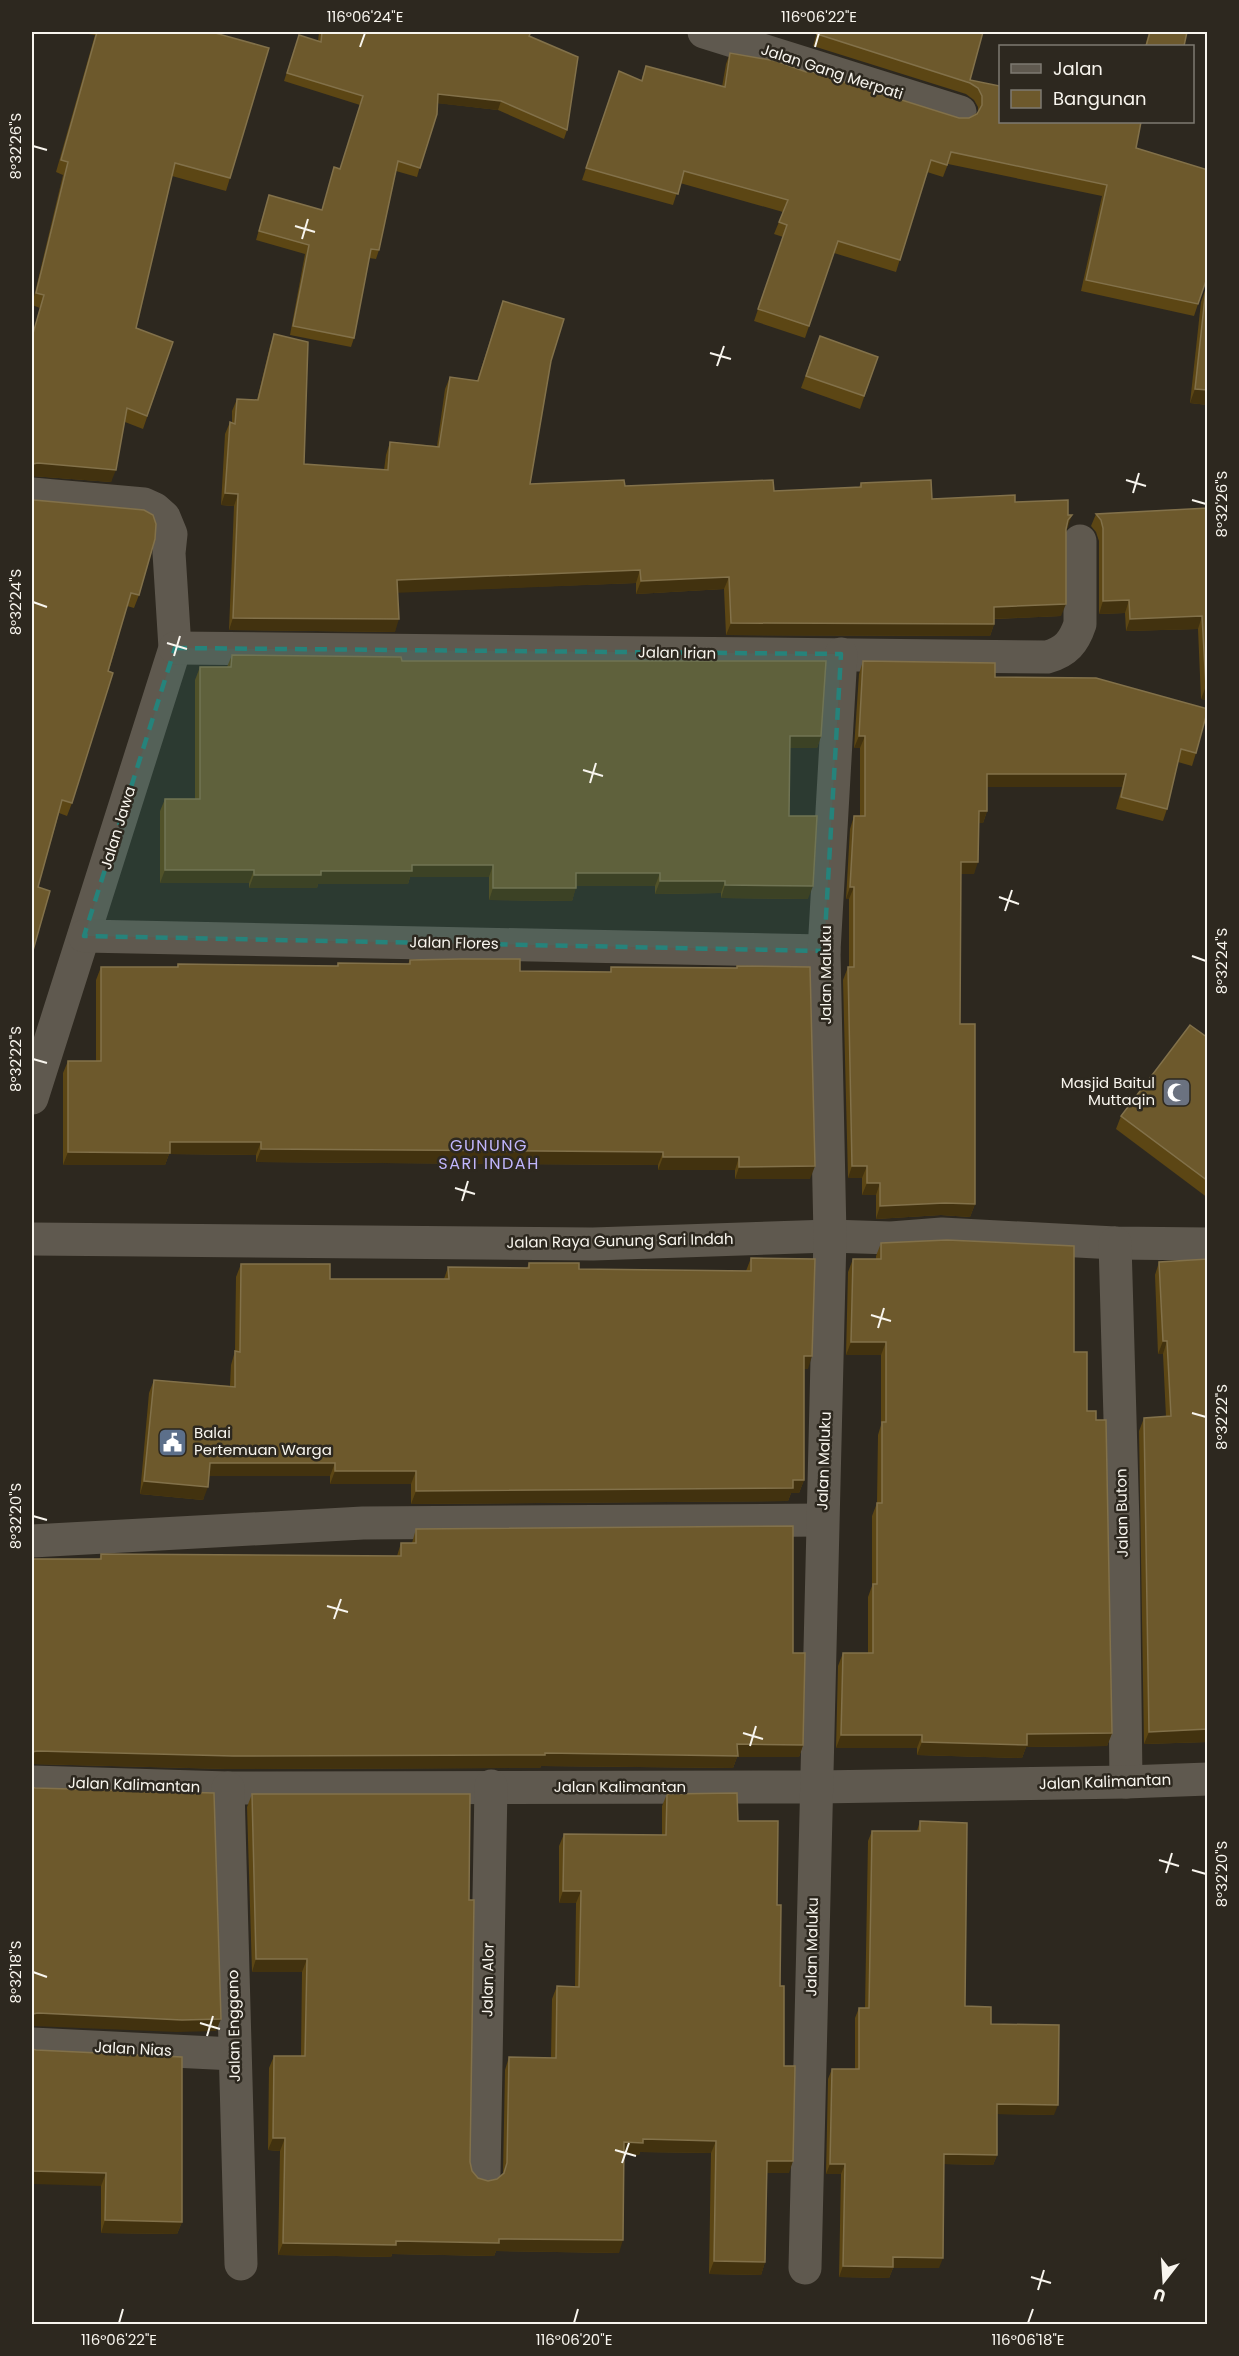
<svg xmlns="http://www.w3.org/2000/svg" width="1239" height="2356" viewBox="0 0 1239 2356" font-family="Poppins,sans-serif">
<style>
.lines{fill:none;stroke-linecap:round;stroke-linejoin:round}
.minor{stroke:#5f594f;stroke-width:33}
.wall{fill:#5c4614}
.shaded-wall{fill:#42320f}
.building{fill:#6d592c;stroke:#82714a;stroke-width:1.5}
.marked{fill:#26837b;fill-opacity:0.2;stroke:#26837b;stroke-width:4.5;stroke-dasharray:12 8;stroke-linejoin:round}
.ticks{fill:none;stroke:#f8f5ee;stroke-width:2}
.labels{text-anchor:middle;stroke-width:5;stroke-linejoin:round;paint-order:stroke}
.street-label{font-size:15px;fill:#f8f5ee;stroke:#2d281f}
.poi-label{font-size:15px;fill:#f8f5ee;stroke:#2d281f;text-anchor:end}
.neighbourhood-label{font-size:16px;letter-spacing:1.5px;fill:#c1b6fd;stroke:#2d281f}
.neatline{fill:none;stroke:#f8f5ee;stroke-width:2}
.ticks-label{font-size:15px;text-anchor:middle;fill:#f8f5ee}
</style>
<rect width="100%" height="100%" fill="#2d281f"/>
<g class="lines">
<g class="minor">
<path d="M704 32 960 112"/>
<path d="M32 494 144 504 155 509 164 517 171 534 169 553 175 648 32 1098"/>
<path d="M175 648 1047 657C1066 652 1074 642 1080 624V541"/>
<path d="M84 936 824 951"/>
<path d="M32 1239 593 1244 830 1236 891 1238 942 1234 1115 1243 1208 1244"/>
<path d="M1115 1243 1123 1524 1126 1782"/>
<path d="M32 1541 363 1523 822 1520"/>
<path d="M32 1782 228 1788 818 1787 1126 1782 1208 1779"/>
<path d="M228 1788 241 2264"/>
<path d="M32 2044 234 2054"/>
<path d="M484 2175 491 1786"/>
<path d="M805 2268 830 1236 824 951 841 654"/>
</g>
</g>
<g class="wall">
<path d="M76 32H215L230 178 226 191 172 176 136 328 173 342 143 429 125 422 111 482 32 476V335L40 308 32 305 63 175 56 172 95 35Z"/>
<path d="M319 32H531L529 36 567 130 564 139 498 110 438 103 417 177 396 171 379 250 376 259 369 258 354 338 351 347 290 335 305 254 256 240 269 195 322 210 334 167 340 169 360 105 284 81 299 35 318 41Z"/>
<path d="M817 32H983L970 80 1136 148 1198 304 1194 316 1081 291 1102 196 948 164 943 177 927 172 896 272 834 253 805 338 754 321 783 237 774 234 783 212 680 183 673 205 582 180 619 71 641 81 646 66 722 87 726 64 730 53 806 72 959 118H969L978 112V107L974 100 966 94 813 46Z"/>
<path d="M1149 32H1187L1184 46H1145Z"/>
<path d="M1206 288 1208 405 1190 403 1201 302Z"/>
<path d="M503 301 551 361 530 484 774 491 859 487 861 483 932 499 1015 502 1068 527 1066 530 1061 616 994 619V624L990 636 726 635 724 589 636 594V583L398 592 395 632 229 630 234 506 221 505 225 434 230 422 232 423V411L237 399 257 400 270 346 274 334 304 464 384 470 386 455 390 442 437 446 445 389 450 377 477 381Z"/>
<path d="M820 336 878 357 860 409 801 388Z"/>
<path d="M32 499 139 595 134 608 127 606 72 803 67 816 59 813 38 887Z"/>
<path d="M1208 508V700L1201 699 1198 629 1126 631 1125 613 1099 614V541L1096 532 1091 526 1096 514Z"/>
<path d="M232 655 402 661 821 736 817 748H790L789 816 808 899 721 898V893L655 894V886H576L572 901 489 900V877H410L408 884H318L317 888H249V883H160V811L165 799H195V680L200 667H227Z"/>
<path d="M863 661 995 677 1196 753 1192 766 1178 762 1167 809 1163 821 1116 809 1122 787H987V811L983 823H979L974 874H961L960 1024 975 1204 970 1217 941 1215 876 1219V1195H862V1178H848L843 980 848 967H849V899H846L850 829 854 816H860V748H854L859 674Z"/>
<path d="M410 960 520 971 610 972 611 967 810 1179H735V1170H658V1165L256 1162V1155L169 1154 165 1165H63V1073L68 1061H96V980L101 967H177L178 964 337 966 338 963 408 964Z"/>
<path d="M1208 1038V1198L1116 1129 1121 1116Z"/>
<path d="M881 1243 1074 1352 1087 1411 1112 1733 1107 1746 1026 1747 1022 1758 917 1755V1748H836L838 1666 843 1653H868V1597L872 1586V1516L877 1503 878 1435 881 1425V1355H846L848 1272 853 1259H876V1256Z"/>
<path d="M751 1258 808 1369H804V1480L799 1493H791L788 1501 411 1504V1484H330V1476H209L203 1500 140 1494 149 1393 154 1380 230 1386 231 1365 235 1351 236 1277 241 1264 330 1279H444L448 1267 527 1268 529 1263 579 1269 746 1271Z"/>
<path d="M1159 1262 1208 1742 1144 1744 1139 1431 1144 1418 1166 1417 1163 1354H1158L1155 1275Z"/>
<path d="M416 1529 793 1653 803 1745 799 1757H737L733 1768 541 1766 540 1768 228 1769 32 1764 101 1554 397 1556 401 1543H412Z"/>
<path d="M252 1794 469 1900 470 2162 472 2171 478 2178 488 2181 497 2179 503 2174 505 2070 509 2057 551 2058 552 1999 557 1986 575 1987 576 1903H559V1846L564 1834 662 1835V1806L667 1794 738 1821 777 1905 789 2173H766L765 2262 761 2275 709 2274 711 2153 640 2152 639 2155H624L619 2253 496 2251 494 2256 392 2254 391 2257 278 2255 280 2151 268 2150 269 2068 274 2056H301L302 1972H252L247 1807Z"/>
<path d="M920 1821 965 2006 991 2024 1054 2115 997 2114V2155L993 2165 944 2164 939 2268H893L889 2278 839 2277 841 2174H826L828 2079 832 2069H855V2018L859 2008H865L868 1841 872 1831H917Z"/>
<path d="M32 2049 182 2222 177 2234 101 2233V2186Z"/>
</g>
<g class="shaded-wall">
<path d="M438 94 501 101 498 110 435 103Z"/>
<path d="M1195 389 1208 390V405L1190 403Z"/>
<path d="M38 463 116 470 111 482 32 476V464Z"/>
<path d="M225 493 238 494 234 506 221 505Z"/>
<path d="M1072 515 1068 527 1064 532 1068 520Z"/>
<path d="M640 570 636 583 393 593 397 580Z"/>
<path d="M729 577 724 589 636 594 641 581Z"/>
<path d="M1129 600 1125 613 1099 614 1103 601Z"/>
<path d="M1066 604 1061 616 989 619 994 607Z"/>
<path d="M1202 616 1198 629 1126 631 1130 619Z"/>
<path d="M233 618 399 619 395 632 229 630Z"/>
<path d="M731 623 994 624 990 636 726 635Z"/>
<path d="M1206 686 1208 687V700L1201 699Z"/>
<path d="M790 736H821L817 748H785Z"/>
<path d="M859 736H865L860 748H854Z"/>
<path d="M987 774H1126L1122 787H982Z"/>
<path d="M979 811H987L983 823H974Z"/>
<path d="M961 862H978L974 874H957Z"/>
<path d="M412 865H493L489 877H410L408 884H318L317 888H249L254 875Z"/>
<path d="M165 870H254L249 883H160Z"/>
<path d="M576 873H660L655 886H572Z"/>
<path d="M660 881H725L721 893 655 894Z"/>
<path d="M725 885 813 886 808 899 721 898Z"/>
<path d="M850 887H854L849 899H846Z"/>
<path d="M493 888H576L572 901 489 900Z"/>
<path d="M170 1142H261L256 1155 169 1154 165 1165H63L68 1152Z"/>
<path d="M261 1149 663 1152 658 1165 256 1162Z"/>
<path d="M663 1157H739L735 1170H658Z"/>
<path d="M815 1166 810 1179H735L739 1167Z"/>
<path d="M852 1166H867L862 1178H848Z"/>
<path d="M867 1183H880L876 1195H862Z"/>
<path d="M945 1203 975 1204 970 1217 941 1215 876 1219 880 1206Z"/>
<path d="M1163 1341H1167L1163 1354H1158Z"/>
<path d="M851 1342H886L881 1355H846Z"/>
<path d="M804 1356H812L808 1369H799Z"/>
<path d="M210 1463H335L330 1476H205Z"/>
<path d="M335 1471H416L411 1484H330Z"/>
<path d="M804 1480 799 1493H791L788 1501 411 1504 416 1491Z"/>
<path d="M144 1481 208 1487 203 1500 140 1494Z"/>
<path d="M1208 1729V1742L1144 1744 1149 1732Z"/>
<path d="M1112 1733 1107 1746 1026 1747 1022 1758 917 1755 922 1742 1027 1734Z"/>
<path d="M841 1735H922L917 1748H836Z"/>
<path d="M737 1744 803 1745 799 1757H737L733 1768 541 1766 540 1768 228 1769 32 1764V1752L37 1751 545 1753Z"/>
<path d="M563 1891H581L576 1903H559Z"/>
<path d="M256 1959H307L302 1972H252Z"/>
<path d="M38 2013 221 2019 216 2031 177 2032 32 2026V2014Z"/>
<path d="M997 2104 1058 2105 1054 2115 993 2114Z"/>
<path d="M273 2138H285L280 2151 268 2150Z"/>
<path d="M643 2139 716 2141 711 2153 640 2152 639 2155H620L624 2142Z"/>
<path d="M944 2154 997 2155 993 2165 941 2164Z"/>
<path d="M767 2161H793L789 2173H762Z"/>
<path d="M830 2164H845L841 2174H826Z"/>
<path d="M32 2171 106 2173 101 2186 32 2184Z"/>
<path d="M105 2220 182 2222 177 2234 101 2233Z"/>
<path d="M499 2239 623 2240 619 2253 496 2251 494 2256 392 2254 391 2257 278 2255 283 2243Z"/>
<path d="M893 2257 943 2258 939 2268H893L889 2278 839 2277 843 2266Z"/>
<path d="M714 2261 765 2262 761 2275 709 2274Z"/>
</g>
<g class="building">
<path d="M97 32H215V33L269 48 230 178 175 163 136 328 173 342 147 416 127 408 116 470 38 463 32 464V337L44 295 36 293 68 162 61 160Z"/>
<path d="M322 32H531L529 36 578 57 567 130 501 101 438 94 437 114 420 168 398 161 379 250 371 249 354 338 293 326 309 245 259 231 269 195 322 210 334 167 340 169 363 96 287 73 299 35 321 42Z"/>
<path d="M818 32H983L970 80 1000 86V122H1141L1136 148 1208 170V275L1198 304 1086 280 1107 185 951 152 947 165 931 160 900 260 838 241 809 326 758 309 787 225 779 222 788 200 684 171 678 194 586 168 619 71 642 81 646 66 725 87 730 53 776 61 806 72V70L959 118H969L977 114 982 105V96L978 88 970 83 817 34Z"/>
<path d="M1150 32H1187L1184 46H1146Z"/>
<path d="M1206 288H1208V390L1195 389Z"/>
<path d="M503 301 564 319 551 361 530 484 624 480 625 486 773 480 774 491 861 487V483L931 480 932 499 1015 495V502L1068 500V515H1072L1068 520 1066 529V604L994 607V624L731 623 729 577 641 581 640 570 397 580 399 619 233 618 238 494 225 493 230 422 235 424 237 399 258 400 274 334 308 342 304 464 388 470 390 442 439 447 450 377 478 381Z"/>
<path d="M820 336 878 357 864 396 806 376Z"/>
<path d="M32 499 34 500 144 510 153 515 156 524 155 539 139 595 131 593 108 671 113 673 72 803 62 800 38 887 50 891 32 954Z"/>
<path d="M1208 508V687L1206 686 1202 616 1130 619 1129 600 1103 601V528L1101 520 1096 514Z"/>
<path d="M232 655 401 657 402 661H826L821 736H790L789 816H817L813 886 725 885V881H660V873H576V888H493V865H412V871H321V875H254V870H165V799H200V667H231Z"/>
<path d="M863 661 995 663V677L1096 678 1208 709 1196 753 1181 749 1167 809 1121 797 1126 774H987V811H979L978 862H961L960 1024H975V1204L945 1203 880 1206V1183H867V1166H852L848 967H854V887H850L854 816H865V736H859Z"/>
<path d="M461 959H520V971L611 972V967L737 968V966L810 967 815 1166 739 1167V1157H663V1152L261 1149V1142H170V1153L68 1152V1061H101V967H178V964L338 966V963L410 964V960Z"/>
<path d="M1190 1025 1208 1038V1181L1121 1116Z"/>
<path d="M947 1240 1074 1246V1352H1087V1411H1096V1420H1106L1112 1733 1027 1734V1745L922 1742V1735H841L843 1653H873V1584H877V1503H882V1422H886V1342H851L853 1259H881V1243Z"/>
<path d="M751 1258 815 1259 812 1356H804V1480H793V1488L416 1491V1471H335V1463H210L208 1487 144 1481 154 1380 235 1387V1351L240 1352 241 1264H330V1279H449L448 1267 529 1268V1263H579V1269L751 1271Z"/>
<path d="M1208 1259V1729L1149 1732 1144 1418 1171 1416 1167 1341H1163L1159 1262Z"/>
<path d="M793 1526V1653H805L803 1745 737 1744 738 1756 545 1753V1755L233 1756 37 1751 32 1752V1559H101V1554L401 1556V1543H416V1529Z"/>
<path d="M32 1787 35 1788 214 1793 221 2019 182 2020 38 2013 32 2014Z"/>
<path d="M737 1793 738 1821H778L777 1905H781L780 1986H784V2066H795L793 2161H767L765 2262 714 2261 716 2141 643 2139V2143L624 2142 623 2240 499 2239V2243L396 2241V2245L283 2243 285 2138H273L274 2056H305L307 1959H256L252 1794H470L469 1900H474L470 2162 472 2171 478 2178 488 2181 497 2179 504 2173 507 2163 509 2057 556 2058 557 1986 579 1987 581 1891H563L564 1834 666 1835 667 1794Z"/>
<path d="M920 1821 967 1823 965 2006 991 2007V2024L1059 2025 1058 2105 997 2104V2155L944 2154 943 2258 893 2257V2267L843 2266 845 2164H830L832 2069H859V2008H869L872 1831H920Z"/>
<path d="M32 2049 36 2050 182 2057V2222L105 2220 106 2173 32 2171Z"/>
</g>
<path class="marked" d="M175 648 841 654 824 951 84 936Z"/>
<path class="ticks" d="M360 47 365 33M815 47 819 33M33 146 47 150M295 226 315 232M302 239 308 219M710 353 731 359M717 366 724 346M1126 480 1146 486M1133 493 1139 473M1192 500 1206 504M33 602 47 607M167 643 187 649M174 656 180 636M583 770 603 776M590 783 596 763M999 897 1019 904M1005 911 1012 890M1192 956 1206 961M33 1059 47 1063M455 1188 475 1194M462 1201 468 1181M871 1315 891 1321M878 1328 884 1308M1192 1413 1206 1417M33 1516 47 1520M327 1606 348 1612M334 1619 341 1599M743 1733 763 1739M750 1746 756 1726M1159 1860 1179 1866M1192 1870 1206 1874M1166 1873 1172 1853M33 1972 47 1977M200 2023 220 2029M207 2036 213 2016M615 2150 636 2156M622 2163 629 2143M1031 2277 1051 2283M1038 2290 1044 2270M119 2323 123 2309M574 2323 578 2309M1028 2323 1033 2309"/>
<defs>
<symbol id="mosque-square" viewBox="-11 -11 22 22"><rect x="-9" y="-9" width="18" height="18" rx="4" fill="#6b7280" stroke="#2d281f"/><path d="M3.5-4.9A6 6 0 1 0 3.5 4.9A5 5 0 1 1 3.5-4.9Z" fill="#fff"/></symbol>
<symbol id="civic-square" viewBox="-11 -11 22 22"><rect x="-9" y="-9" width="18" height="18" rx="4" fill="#5c6f8a" stroke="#2d281f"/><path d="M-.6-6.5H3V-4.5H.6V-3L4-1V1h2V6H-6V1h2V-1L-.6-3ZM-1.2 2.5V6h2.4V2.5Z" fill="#fff"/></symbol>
</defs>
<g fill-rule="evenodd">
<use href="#mosque-square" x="1160" y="1076" width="33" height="33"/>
<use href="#civic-square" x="156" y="1426" width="33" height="33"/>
</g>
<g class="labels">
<g class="street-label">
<text transform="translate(832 72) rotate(18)" y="5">Jalan Gang Merpati</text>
<text transform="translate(677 653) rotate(1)" y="5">Jalan Irian</text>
<text transform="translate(118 828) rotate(-73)" y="5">Jalan Jawa</text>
<text transform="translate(454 943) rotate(1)" y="5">Jalan Flores</text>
<text transform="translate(826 975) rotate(-90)" y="5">Jalan Maluku</text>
<text transform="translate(620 1241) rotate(-1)" y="5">Jalan Raya Gunung Sari Indah</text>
<text transform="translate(824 1461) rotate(-88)" y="5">Jalan Maluku</text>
<text transform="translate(1122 1513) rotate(-91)" y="5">Jalan Buton</text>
<text transform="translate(1105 1782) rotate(-2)" y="5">Jalan Kalimantan</text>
<text transform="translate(134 1785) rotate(2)" y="5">Jalan Kalimantan</text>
<text x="620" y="1792">Jalan Kalimantan</text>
<text transform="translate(812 1947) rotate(-89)" y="5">Jalan Maluku</text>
<text transform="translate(488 1980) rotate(-89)" y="5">Jalan Alor</text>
<text transform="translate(234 2026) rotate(-91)" y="5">Jalan Enggano</text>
<text transform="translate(133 2049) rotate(3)" y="5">Jalan Nias</text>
</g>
<g class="poi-label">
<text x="1155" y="1088">Masjid Baitul<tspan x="1155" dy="17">Muttaqin</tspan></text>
<text x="194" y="1438" text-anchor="start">Balai<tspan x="194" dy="17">Pertemuan Warga</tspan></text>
</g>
<g class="neighbourhood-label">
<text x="489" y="1151">GUNUNG<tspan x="489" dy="18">SARI INDAH</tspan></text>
</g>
</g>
<rect width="1239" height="2356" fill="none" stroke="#2d281f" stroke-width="66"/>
<rect x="999" y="45" width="195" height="78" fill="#2d281f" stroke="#7e7a72" stroke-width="1.5"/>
<rect x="1011" y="64" width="30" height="9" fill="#5f594f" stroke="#7e7a72" stroke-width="1.5"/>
<text x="1053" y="75" font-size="18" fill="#f8f5ee">Jalan</text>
<rect x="1011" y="90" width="30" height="18" fill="#6d592c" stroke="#7e7a72" stroke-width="1.5"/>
<text x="1053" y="105" font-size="18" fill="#f8f5ee">Bangunan</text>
<g transform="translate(1164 2281) rotate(197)" stroke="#2d281f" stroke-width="4.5" paint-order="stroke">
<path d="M0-4.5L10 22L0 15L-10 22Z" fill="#f8f5ee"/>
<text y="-9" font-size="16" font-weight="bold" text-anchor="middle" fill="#f8f5ee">U</text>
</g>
<rect x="33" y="33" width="1173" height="2290" class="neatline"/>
<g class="ticks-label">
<text x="365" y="22">116°06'24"E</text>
<text x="819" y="22">116°06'22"E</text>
<text transform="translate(16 146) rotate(-90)" y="5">8°32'26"S</text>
<text transform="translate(1222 504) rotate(-90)" y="5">8°32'26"S</text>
<text transform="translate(16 602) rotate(-90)" y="5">8°32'24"S</text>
<text transform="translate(1222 961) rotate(-90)" y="5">8°32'24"S</text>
<text transform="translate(16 1059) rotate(-90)" y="5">8°32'22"S</text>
<text transform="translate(1222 1417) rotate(-90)" y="5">8°32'22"S</text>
<text transform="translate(16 1516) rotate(-90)" y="5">8°32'20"S</text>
<text transform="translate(1222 1874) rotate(-90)" y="5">8°32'20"S</text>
<text transform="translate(16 1972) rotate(-90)" y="5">8°32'18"S</text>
<text x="119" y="2345">116°06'22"E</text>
<text x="574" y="2345">116°06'20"E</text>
<text x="1028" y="2345">116°06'18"E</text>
</g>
</svg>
